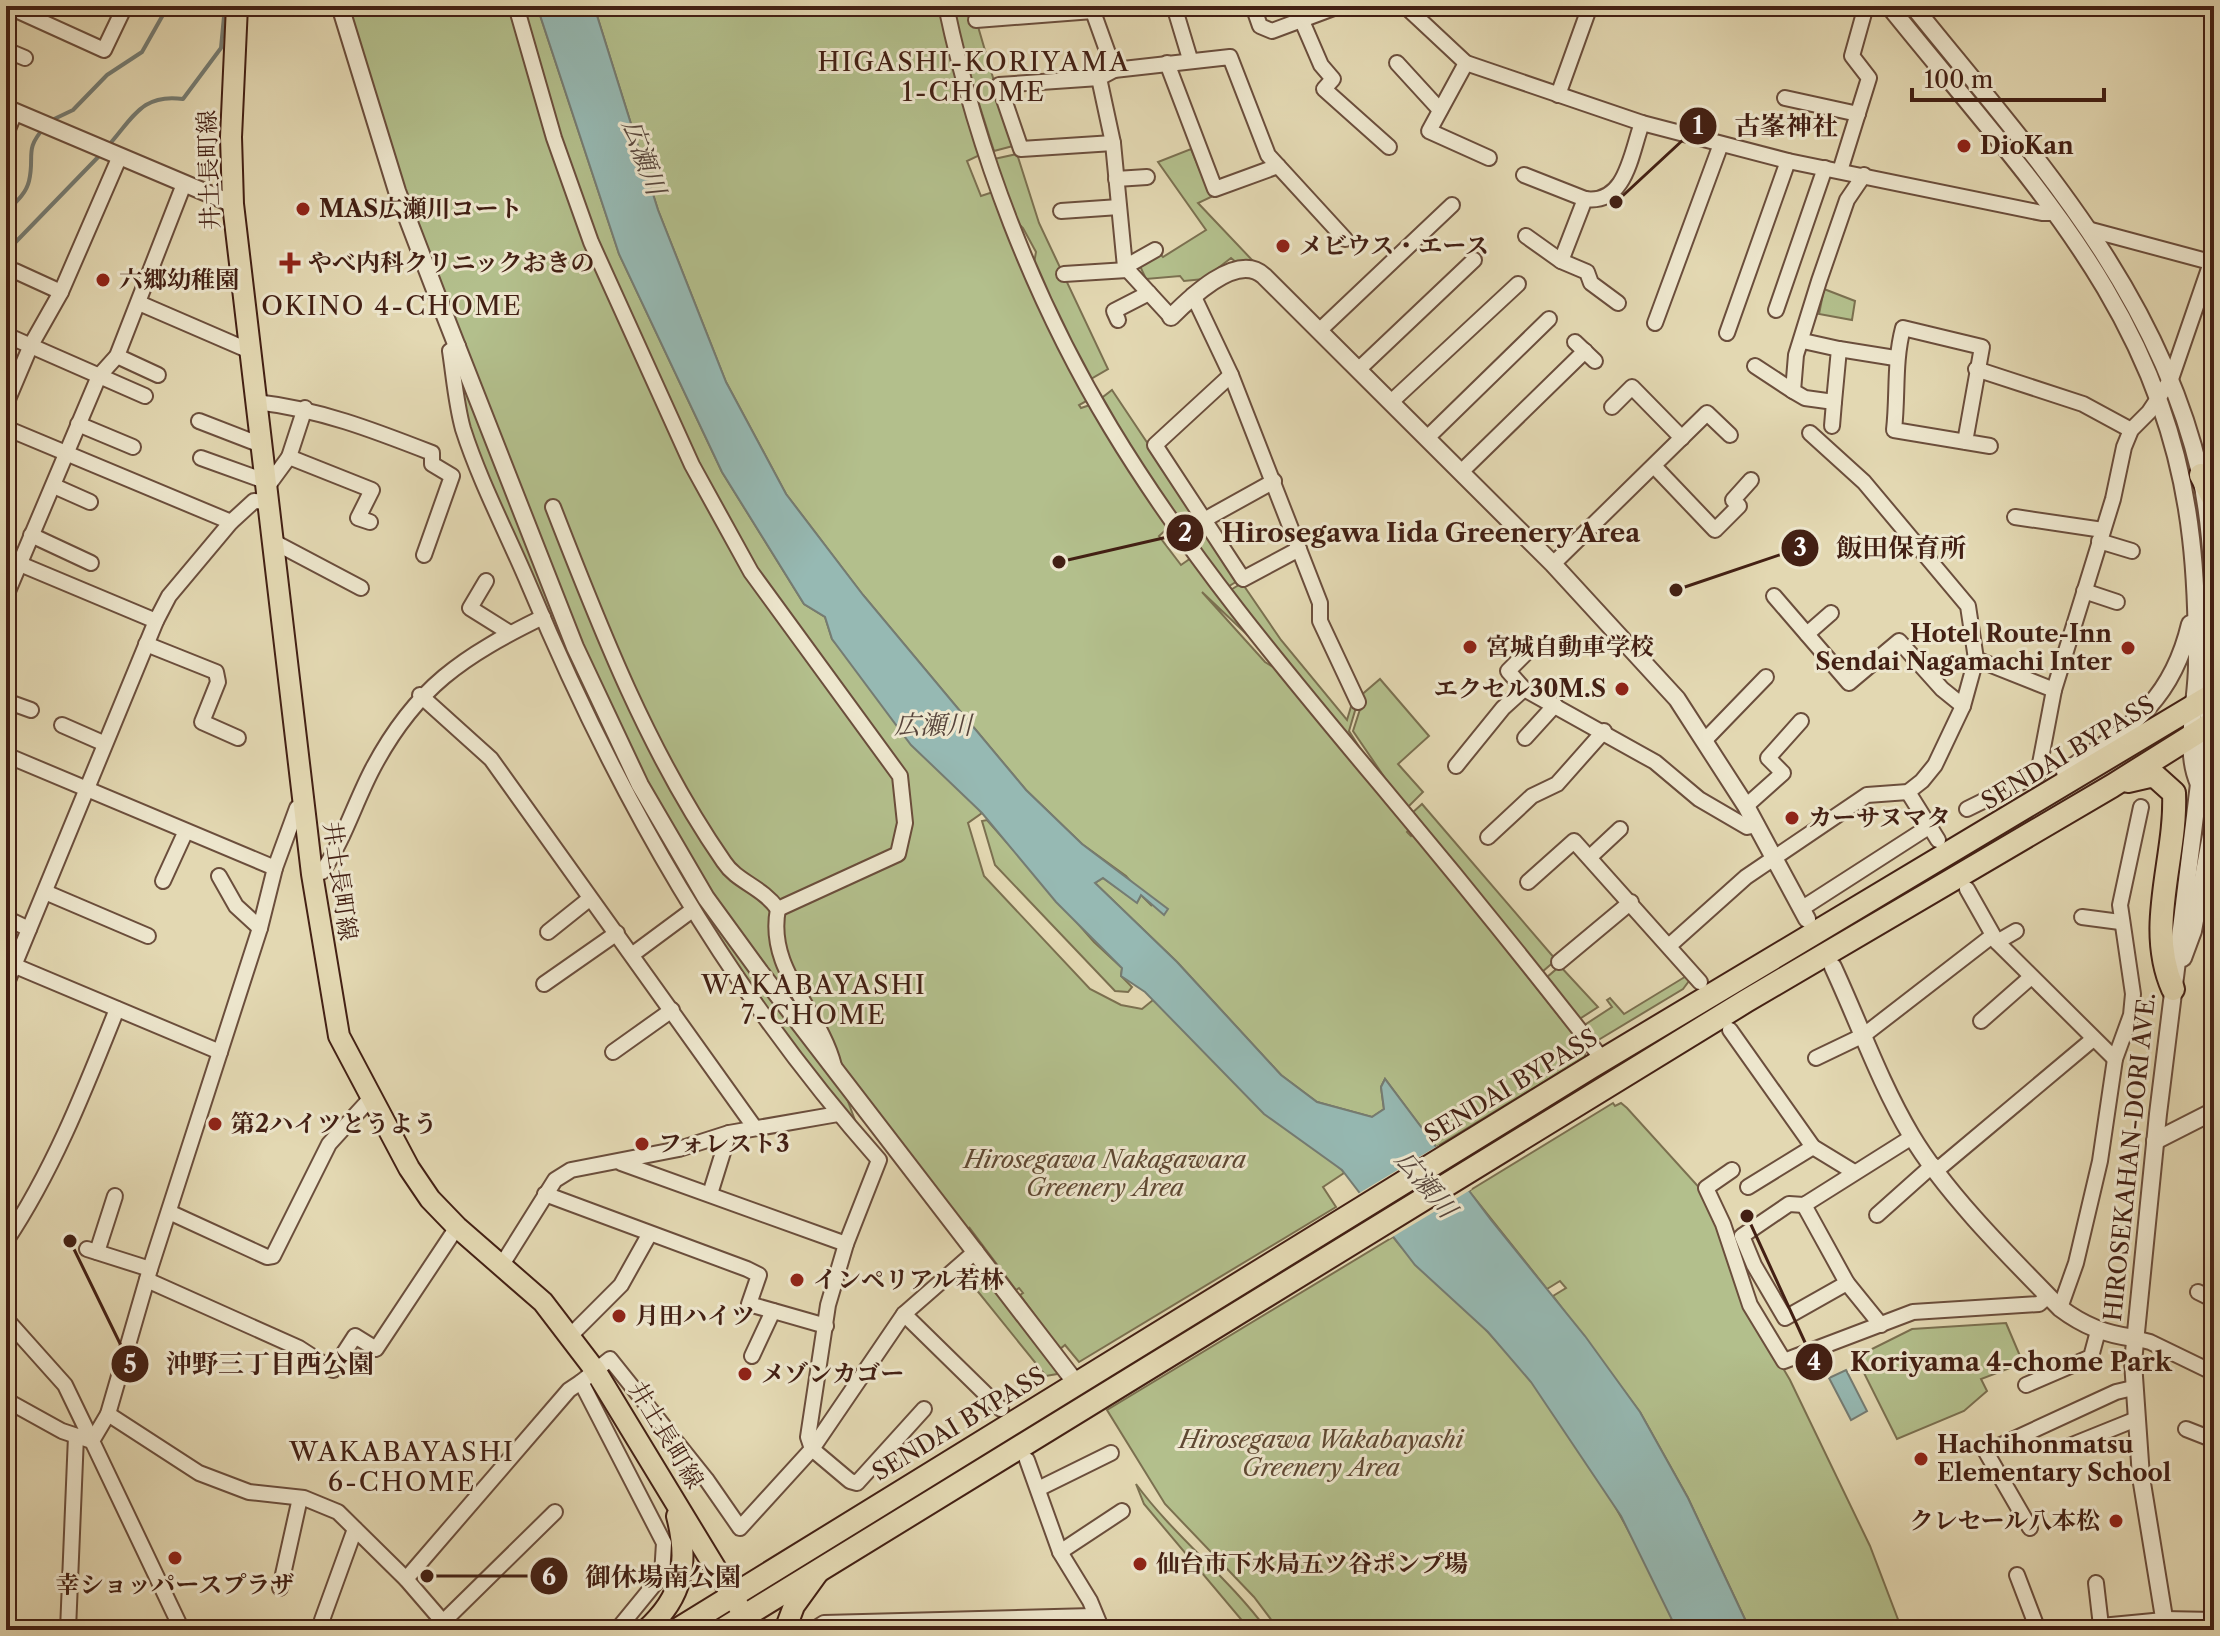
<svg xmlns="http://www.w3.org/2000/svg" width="2220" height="1636" viewBox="0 0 2220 1636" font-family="'Libre Caslon Text','Noto Serif JP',serif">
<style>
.green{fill:#b3bf8c;stroke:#7b7050;stroke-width:2}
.water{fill:#96b9b3;stroke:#757c73;stroke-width:2}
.pier{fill:#e3d8b2}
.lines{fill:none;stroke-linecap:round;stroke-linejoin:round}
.stream{stroke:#757c73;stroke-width:4}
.minor-casing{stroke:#6b4e3c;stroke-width:18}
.tertiary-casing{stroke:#6b4e3c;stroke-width:20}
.primary-casing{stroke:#432014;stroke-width:24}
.trunk-casing{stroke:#432014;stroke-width:26}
.minor{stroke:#ede6cd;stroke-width:14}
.tertiary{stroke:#ede6cd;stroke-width:16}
.primary{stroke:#e3d8b2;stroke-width:20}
.trunk{stroke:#e3d8b2;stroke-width:22}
.poi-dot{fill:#8f2418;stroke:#ede6cd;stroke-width:3}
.labels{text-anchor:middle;stroke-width:6;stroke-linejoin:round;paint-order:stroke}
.poi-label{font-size:24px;font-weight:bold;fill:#432014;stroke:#ede6cd;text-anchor:start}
.street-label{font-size:24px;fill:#432014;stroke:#ede6cd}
.park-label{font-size:24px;font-style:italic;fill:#5f4832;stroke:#ede6cd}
.neighbourhood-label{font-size:26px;letter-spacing:2px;fill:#432014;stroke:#ede6cd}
.water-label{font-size:26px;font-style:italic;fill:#58463c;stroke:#ede6cd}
.leader{fill:none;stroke:#432014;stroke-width:3}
.callout-dot{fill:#432014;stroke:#ede6cd;stroke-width:3}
.mark-label{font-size:24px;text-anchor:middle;font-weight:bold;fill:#fff}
.callout-label{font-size:26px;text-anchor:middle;font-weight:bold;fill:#432014;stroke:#ede6cd;stroke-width:6;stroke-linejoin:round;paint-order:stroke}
</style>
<rect width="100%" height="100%" fill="#e3d8b2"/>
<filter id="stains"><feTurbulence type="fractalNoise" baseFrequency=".0025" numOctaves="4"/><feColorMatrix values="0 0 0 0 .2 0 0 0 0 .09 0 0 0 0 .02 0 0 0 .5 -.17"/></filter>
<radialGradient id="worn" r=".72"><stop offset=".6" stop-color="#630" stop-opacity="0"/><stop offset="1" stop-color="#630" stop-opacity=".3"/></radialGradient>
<g class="green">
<path d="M345 6H537L619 254 722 472 804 604 825 617 832 639 982 813 968 823 984 876 1090 989 1121 1005 1142 1009 1153 1000 1342 1170 1344 1173 1323 1187 1336 1207 1079 1362 1065 1345 1060 1349 1020 1295 1023 1293 1019 1288 1016 1290 969 1227 970 1234 708 890 645 784 586 659 411 210Z"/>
<path d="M594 6H940L982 154 967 161 981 196 996 191 1090 399 1079 405 1081 408 1093 404 1171 525 1159 536 1181 565 1194 556 1257 644 1202 592 1265 662 1278 670 1410 828 1407 832 1411 836 1414 833 1474 903 1479 915 1585 1049V1057L1436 1147 1385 1079 1381 1087 1384 1109 1372 1117 1317 1102 1281 1075 1177 962 1095 883 1103 878 1137 902 1141 895 1152 906 1126 876 1082 844 1026 790 863 595 786 494 726 382 658 210Z"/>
<path d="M950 6H972L1013 146 994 151 975 91 970 87Z"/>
<path d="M1191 149 1211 197 1198 203 1253 261 1237 263 1231 258 1204 279 1184 281 1180 276 1146 279 1139 264 1159 253 1163 257 1206 230 1158 162Z"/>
<path d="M1017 154 1039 223 1108 369 1089 380 1034 263 1036 252 1023 228 1017 222 994 159Z"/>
<path d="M1824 289 1855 301 1852 320 1819 314Z"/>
<path d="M460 366 568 642 558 646 468 429Z"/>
<path d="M1112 390 1239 580 1226 588 1178 522 1099 400Z"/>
<path d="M1242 583 1281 640 1347 720 1353 700 1357 704 1349 731 1372 767 1229 591Z"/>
<path d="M1380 679 1429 736 1398 764 1423 792 1406 809 1353 731 1362 703 1359 697Z"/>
<path d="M1422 804 1556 960 1542 972 1412 813Z"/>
<path d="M987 820 1094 942 1122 968 1121 976 1132 987 1128 992 1115 991 995 865 982 821Z"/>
<path d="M703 904 843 1088 856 1123 841 1110 694 909Z"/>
<path d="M1560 966 1598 1007 1578 1020 1546 978Z"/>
<path d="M1688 975 1689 981 1683 989 1595 1042 1583 1026 1612 1007 1607 1000 1610 998 1624 1014Z"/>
<path d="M1613 1103 1615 1106 1621 1103 1627 1108 1705 1194 1747 1307 1790 1380 1870 1546 1902 1630H1750L1688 1498 1640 1412 1553 1296 1566 1288 1560 1281 1547 1289 1469 1191Z"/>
<path d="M1393 1237C1421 1273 1457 1299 1488 1332 1569 1416 1630 1524 1677 1630H1279L1254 1597 1165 1504 1107 1410Z"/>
<path d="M967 1269 986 1272 1060 1367 1057 1374 1046 1376 967 1278 952 1283 949 1279Z"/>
<path d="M2006 1323 2023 1363 1981 1379 1987 1391 1964 1411 1897 1439 1860 1365 1864 1353 1912 1329Z"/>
<path d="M1136 1484C1175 1537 1228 1577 1267 1630H1250L1144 1504Z"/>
</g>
<g class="water">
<path d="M537 6H594L658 210 726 382 786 494 863 595 1026 790 1082 844 1168 909 1164 915 1141 895 1137 903 1103 878 1095 883 1177 962 1281 1075 1317 1102 1372 1117 1384 1109 1381 1087 1385 1079 1491 1220 1585 1336 1640 1412 1688 1498 1750 1630H1677L1621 1516 1531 1382 1488 1332 1415 1265 1342 1170 1264 1114 1145 992 1121 976 1122 968 1056 902 982 813 911 745 832 639 825 617 804 604 722 472 619 254Z"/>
<path d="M1846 1370 1867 1411 1851 1420 1829 1378Z"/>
</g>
<path class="pier" d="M1439 1145 1472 1189 1389 1239 1356 1195Z"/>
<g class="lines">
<g class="stream">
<path d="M50 121 73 110 107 75 142 52 168 6"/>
<path d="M108 146C133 118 142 93 183 99L221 48 225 6"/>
<path d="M6 212C15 203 26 194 29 181 35 156 24 150 44 128"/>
<path d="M6 252 102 153"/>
</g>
<defs>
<g id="minor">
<path d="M7 6 104 50 125 6"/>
<path d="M516 6 554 138 591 242 692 465 751 572 900 776 905 823 898 854 778 909C761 886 737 882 724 862 649 754 600 628 553 507"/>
<path d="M946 6C977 152 1033 299 1111 428 1190 559 1291 678 1389 795 1462 882 1533 970 1603 1060"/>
<path d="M1091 6 1114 70 1230 57 1268 155 1345 239"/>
<path d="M1174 6 1190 59"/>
<path d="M1253 6 1260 26 1272 31 1339 6"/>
<path d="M1405 6 1466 63 1642 123 1788 161 2042 213H2055"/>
<path d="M976 20 1093 11"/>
<path d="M1302 21 1321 65 1333 79 1324 89 1389 147"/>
<path d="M6 50 25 58"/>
<path d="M1167 63 1215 189 1278 166"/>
<path d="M1397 63 1440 110"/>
<path d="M1466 63 1429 131 1489 158"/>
<path d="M1114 70 1099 78 1113 143 1125 267 1171 317"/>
<path d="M1099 78 999 85 1021 149 1113 143"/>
<path d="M1558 95 1590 6"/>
<path d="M1785 98 1858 114"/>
<path d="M6 134 15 112"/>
<path d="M1840 171 1869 78 1852 56 1866 6"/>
<path d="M1524 175 1585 199"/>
<path d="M1116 179 1147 177"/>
<path d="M1061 211 1119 207"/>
<path d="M2091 230 2214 263"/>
<path d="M1526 236 1561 261"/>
<path d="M1125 267 1155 250"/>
<path d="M15 271 61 292"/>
<path d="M1064 274 1127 270"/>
<path d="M1193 295 1231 375 1320 603V621L1358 702"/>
<path d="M139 303 250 351"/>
<path d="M1618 303 1591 283 1587 272 1561 261 1585 199C1626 205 1631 153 1642 123"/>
<path d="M1776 310 1825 168"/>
<path d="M1118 320 1114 311 1149 293"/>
<path d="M1655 323 1721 144"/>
<path d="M1320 330 1452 205"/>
<path d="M1727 333 1788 161"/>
<path d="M6 335 145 396"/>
<path d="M1803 341 1839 349 1834 402 1805 398 1793 391 1796 355 1819 281 1847 200 1864 175"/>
<path d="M1575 342 1595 361"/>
<path d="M458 346 450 351C454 377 456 404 463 429 480 482 507 533 529 585 618 798 725 986 879 1160L846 1244 828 1305 808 1437 812 1449 850 1481 857 1483 924 1409"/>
<path d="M1839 349 1895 358"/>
<path d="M117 356 158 375"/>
<path d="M1755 366 1793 391"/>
<path d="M1359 369 1474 260"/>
<path d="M1976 369 2083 404 2131 430"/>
<path d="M1231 375 1155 445 1243 579 1299 549"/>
<path d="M256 402C319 409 373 430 432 453V464L452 476 424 555"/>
<path d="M1391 402 1518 284"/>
<path d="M6 404 31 345 61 292 120 156"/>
<path d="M1612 407 1632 387 1682 438"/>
<path d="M305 408 289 457 372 490 358 518 370 522"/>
<path d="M199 421 261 445"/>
<path d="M78 424 133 447"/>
<path d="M1832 426 1834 402"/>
<path d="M6 428 231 522"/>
<path d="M1810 433 1864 482 1968 606 1976 659"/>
<path d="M1427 438 1549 319"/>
<path d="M1965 442 1982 347 1903 328C1894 362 1898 395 1894 430L1990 446"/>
<path d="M201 458 265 481"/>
<path d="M1654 466 1715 530 1739 506 1733 500 1751 480"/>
<path d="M1461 472 1585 351"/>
<path d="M54 486 90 502"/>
<path d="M267 487 289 457"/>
<path d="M2015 517 2103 530"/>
<path d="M1204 520 1274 481"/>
<path d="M31 535 91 563"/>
<path d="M2099 541 2132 551"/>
<path d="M274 542 361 588"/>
<path d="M20 564 156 621"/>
<path d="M1553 564 1707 413 1730 435"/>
<path d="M486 581 470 608 510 633"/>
<path d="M2084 591 2117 602"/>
<path d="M6 596 99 376 117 356 184 184"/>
<path d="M1774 596 1849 683 1899 641 1942 689 1963 706"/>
<path d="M1807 634 1831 613"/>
<path d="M146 644 216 672 218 682 202 722 238 738"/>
<path d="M1524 689 1508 671 1533 646"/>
<path d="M420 695 491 759 755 1128"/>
<path d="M6 701 31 710"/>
<path d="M62 725 103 743"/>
<path d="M1525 738 1555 705"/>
<path d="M1705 740 1766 677"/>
<path d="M6 755 275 868"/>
<path d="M1456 766 1503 708 1524 689 1655 762 1699 799 1747 827 1757 825"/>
<path d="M1908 792 1938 840"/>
<path d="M1746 806 1783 773 1768 758 1801 721"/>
<path d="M1967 809 2038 774 2054 690 2113 499 2124 447 2131 430 2149 412 2171 379 2214 254"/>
<path d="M1488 837 1532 796 1557 784 1604 731"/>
<path d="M1590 857 1620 829"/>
<path d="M312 874 322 872C344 840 355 802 373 768 416 687 463 656 543 617"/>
<path d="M219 876 236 906 260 928"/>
<path d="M163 881 185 833"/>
<path d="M1528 882 1574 841 1700 982"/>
<path d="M1967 889 1997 942 2115 1059"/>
<path d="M45 892 148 936"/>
<path d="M778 909C766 970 820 1010 834 1066"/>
<path d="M1801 909 1930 826"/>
<path d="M2082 917 2120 922"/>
<path d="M6 918 29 929"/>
<path d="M548 932 588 900"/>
<path d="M1997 942 2016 931"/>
<path d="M1670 945 1746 877 1867 795 1908 792 1922 781 1935 765 1963 706 1976 659 2054 690"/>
<path d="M633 954 691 911"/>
<path d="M1559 962 1631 902"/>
<path d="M13 965 220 1052"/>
<path d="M544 984 617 933"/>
<path d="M6 985 156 621 169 596 231 522 254 501 269 502"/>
<path d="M1981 1021 2031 977"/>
<path d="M1730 1030 1813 1147 1854 1172"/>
<path d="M613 1052 672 1010"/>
<path d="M1816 1058 1864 1035 1992 936"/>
<path d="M621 1163 846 1244"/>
<path d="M1732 1170 1706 1188 1723 1224 1750 1305 1784 1361 1913 1312 2039 1304 2048 1296"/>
<path d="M1937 1170 2092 1040"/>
<path d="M1748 1187 1813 1147"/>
<path d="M545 1194 747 1269 759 1275 749 1304 826 1326"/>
<path d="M710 1194 729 1133"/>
<path d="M1804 1205 1847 1283"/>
<path d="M169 1212 267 1257 273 1256 329 1144 370 1099"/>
<path d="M1877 1215 1933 1165"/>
<path d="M6 1241C54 1169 85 1089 117 1009"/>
<path d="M87 1249 150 1269"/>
<path d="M97 1252 115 1196"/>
<path d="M503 1263 555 1180 571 1170 679 1149 729 1133 838 1114"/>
<path d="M147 1280 299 1348 333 1370 355 1336 376 1349 457 1227"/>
<path d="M2198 1292 2214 1300"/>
<path d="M2060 1308 2076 1263 2100 1161 2115 1059 2131 1015 2133 994 2120 905 2141 807"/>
<path d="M904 1314 1001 1409"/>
<path d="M6 1319 65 1385 92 1441 62 1431 6 1400"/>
<path d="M1881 1325 1847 1283 1785 1318 1754 1265 1742 1236 1789 1204 1804 1205 1912 1137"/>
<path d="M571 1335 621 1285 649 1235"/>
<path d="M2134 1338 2150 1342 2214 1373"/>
<path d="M752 1356 773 1311"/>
<path d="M2026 1385 2091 1357 2098 1331"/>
<path d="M108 1414 199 1473 249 1492 304 1498 338 1512 406 1579 450 1630"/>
<path d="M2186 1429 2214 1440"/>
<path d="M2067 1447 2134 1420"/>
<path d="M1027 1460 1060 1552 1090 1601 1102 1630"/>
<path d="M1038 1489 1111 1453"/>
<path d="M2030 1528 1986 1452 2116 1392 2133 1388"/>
<path d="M1060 1552 1122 1511"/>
<path d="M2017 1575 2038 1630"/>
<path d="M406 1579 569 1390 581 1382"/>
<path d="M2096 1583 2101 1626 2164 1620"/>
<path d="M280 1588 300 1498"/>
<path d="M322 1620 355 1529"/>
<path d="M444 1621 555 1512"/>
<path d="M68 1630 76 1436"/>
<path d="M182 1630 92 1441 108 1414 150 1269 260 928 275 868 297 808 304 806"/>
<path d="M617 1630 662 1575 664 1543 581 1382 610 1359 706 1479 740 1528 812 1449 904 1314 976 1251"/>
<path d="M813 1630 824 1623 1093 1616"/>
</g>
<g id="tertiary">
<path d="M340 6 397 191 438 298 575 647 640 785 706 898 760 972 1076 1383"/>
<path d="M1889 6C2025 176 2165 310 2191 538 2196 580 2197 623 2197 665 2197 702 2183 749 2199 784"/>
<path d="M1913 6C2029 150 2157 287 2200 473 2210 516 2212 561 2214 605"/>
<path d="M6 108 233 204"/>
<path d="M1171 317C1189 299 1237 251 1264 276L1553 564 1677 699 1746 806 1807 919"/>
<path d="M2065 772C2128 728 2171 704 2190 624"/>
<path d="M2183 958 2193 931 2214 819"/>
<path d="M1833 967C1859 1023 1880 1083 1911 1135 1946 1194 2012 1259 2060 1308 2084 1326 2105 1334 2134 1338"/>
<path d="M2155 1141 2214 1111"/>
<path d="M2164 1620 2214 1621"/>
<path d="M2166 1630 2141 1477 2133 1362 2158 1114 2199 784 2206 762 2214 624"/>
</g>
<g id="primary">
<path d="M237 6 231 137 233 204 312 874 339 1036 409 1168 430 1199 457 1227 543 1302 595 1370 753 1630"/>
<path d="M646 1630C683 1597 689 1563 677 1516"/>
<path d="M785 1630 794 1606 820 1570"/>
</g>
<g id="trunk">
<path d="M2201 475 2214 500"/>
<path d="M2128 781 2154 775 2174 793C2177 858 2145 926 2173 989"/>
<path d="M677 1630 1591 1067 2214 694"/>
<path d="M722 1630 1746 1001 2112 786 2214 722"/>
</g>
</defs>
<use href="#minor" class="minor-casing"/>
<use href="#tertiary" class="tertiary-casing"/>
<use href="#primary" class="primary-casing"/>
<use href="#trunk" class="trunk-casing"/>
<use href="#minor" class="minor"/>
<use href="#tertiary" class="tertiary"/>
<use href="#primary" class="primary"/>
<use href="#trunk" class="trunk"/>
</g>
<g class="poi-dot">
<circle cx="1964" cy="146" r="8"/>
<circle cx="303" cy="209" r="8"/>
<circle cx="1283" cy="246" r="8"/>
<path d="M286 251h8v8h8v8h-8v8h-8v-8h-8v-8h8z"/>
<circle cx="103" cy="280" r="8"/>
<circle cx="1470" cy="647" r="8"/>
<circle cx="2128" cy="648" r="8"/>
<circle cx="1622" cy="689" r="8"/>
<circle cx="1792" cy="818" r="8"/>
<circle cx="215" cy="1124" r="8"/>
<circle cx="642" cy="1144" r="8"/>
<circle cx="797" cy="1280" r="8"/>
<circle cx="619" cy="1316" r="8"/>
<circle cx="745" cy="1374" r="8"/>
<circle cx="1921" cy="1459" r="8"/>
<circle cx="2116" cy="1521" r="8"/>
<circle cx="175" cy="1558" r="8"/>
<circle cx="1140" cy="1564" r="8"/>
</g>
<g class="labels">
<g class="poi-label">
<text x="1980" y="154">DioKan</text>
<text x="319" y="217">MAS広瀬川コート</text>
<text x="1299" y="254">メビウス・エース</text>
<text x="308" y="271">やべ内科クリニックおきの</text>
<text x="119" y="288">六郷幼稚園</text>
<text x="2112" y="642" text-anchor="end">Hotel Route-Inn<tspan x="2112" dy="28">Sendai Nagamachi Inter</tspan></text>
<text x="1486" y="655">宮城自動車学校</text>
<text x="1606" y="697" text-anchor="end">エクセル30M.S</text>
<text x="1808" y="826">カーサヌマタ</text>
<text x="231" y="1132">第2ハイツとうよう</text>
<text x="658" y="1152">フォレスト3</text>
<text x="813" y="1288">インペリアル若林</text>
<text x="635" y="1324">月田ハイツ</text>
<text x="761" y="1382">メゾンカゴー</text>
<text x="1937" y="1453">Hachihonmatsu<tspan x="1937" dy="28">Elementary School</tspan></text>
<text x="2100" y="1529" text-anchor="end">クレセール八本松</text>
<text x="1156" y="1572">仙台市下水局五ツ谷ポンプ場</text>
<text x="175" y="1593" text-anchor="middle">幸ショッパースプラザ</text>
</g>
<g class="street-label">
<text transform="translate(209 170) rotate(-92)" y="8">井土長町線</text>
<text transform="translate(2068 753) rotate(-31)" y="8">SENDAI BYPASS</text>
<text transform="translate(340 881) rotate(82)" y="8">井土長町線</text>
<text transform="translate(1511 1086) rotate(-31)" y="8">SENDAI BYPASS</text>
<text transform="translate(2130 1157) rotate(-84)" y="8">HIROSEKAHAN-DORI AVE.</text>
<text transform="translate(959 1424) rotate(-31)" y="8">SENDAI BYPASS</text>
<text transform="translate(666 1435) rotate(59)" y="8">井土長町線</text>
</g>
<g class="park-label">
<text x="1105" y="1168">Hirosegawa Nakagawara<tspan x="1105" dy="28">Greenery Area</tspan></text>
<text x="1321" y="1448">Hirosegawa Wakabayashi<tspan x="1321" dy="28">Greenery Area</tspan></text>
</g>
<g class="neighbourhood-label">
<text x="974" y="71">HIGASHI-KORIYAMA<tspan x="974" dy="30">1-CHOME</tspan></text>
<text x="392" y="315">OKINO 4-CHOME</text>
<text x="814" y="994">WAKABAYASHI<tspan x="814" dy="30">7-CHOME</tspan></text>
<text x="402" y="1461">WAKABAYASHI<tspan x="402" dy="30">6-CHOME</tspan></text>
</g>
<g class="water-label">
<text transform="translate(644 157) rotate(70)" y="9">広瀬川</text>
<text x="933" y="734">広瀬川</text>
<text transform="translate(1426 1184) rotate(50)" y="9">広瀬川</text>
</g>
</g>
<path class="leader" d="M1616 202L1698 126M1059 562L1185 533M1676 590L1800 548M1747 1216L1814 1362M70 1241L130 1364M427 1576L549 1576"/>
<g class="callout-dot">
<circle cx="1616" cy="202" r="8"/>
<circle cx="1059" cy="562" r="8"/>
<circle cx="1676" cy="590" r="8"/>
<circle cx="1747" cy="1216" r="8"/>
<circle cx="70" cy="1241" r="8"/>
<circle cx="427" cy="1576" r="8"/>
<circle cx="1698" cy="126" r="20"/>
<circle cx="1185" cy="533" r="20"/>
<circle cx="1800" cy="548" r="20"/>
<circle cx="1814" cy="1362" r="20"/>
<circle cx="130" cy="1364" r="20"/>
<circle cx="549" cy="1576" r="20"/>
</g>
<g class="mark-label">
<text x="1698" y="134">1</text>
<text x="1185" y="541">2</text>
<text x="1800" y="556">3</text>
<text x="1814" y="1370">4</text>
<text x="130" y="1373">5</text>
<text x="549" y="1585">6</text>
</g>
<g class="callout-label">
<text x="1786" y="135">古峯神社</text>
<text x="1431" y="542">Hirosegawa Iida Greenery Area</text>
<text x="1901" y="557">飯田保育所</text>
<text x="2011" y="1371">Koriyama 4-chome Park</text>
<text x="270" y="1373">沖野三丁目西公園</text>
<text x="663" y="1586">御休場南公園</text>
</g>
<rect width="2220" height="1636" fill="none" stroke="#e3d8b2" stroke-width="32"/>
<rect x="8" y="8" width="2204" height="1620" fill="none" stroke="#432014" stroke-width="4"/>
<rect x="16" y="16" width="2188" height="1604" fill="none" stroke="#432014" stroke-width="2"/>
<path d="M1912 88v12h192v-12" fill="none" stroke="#432014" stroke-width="4"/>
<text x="1924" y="88" font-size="24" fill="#432014" stroke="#ede6cd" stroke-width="6" paint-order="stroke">100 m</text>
<rect width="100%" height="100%" filter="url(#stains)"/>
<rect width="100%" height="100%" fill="url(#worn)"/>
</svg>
